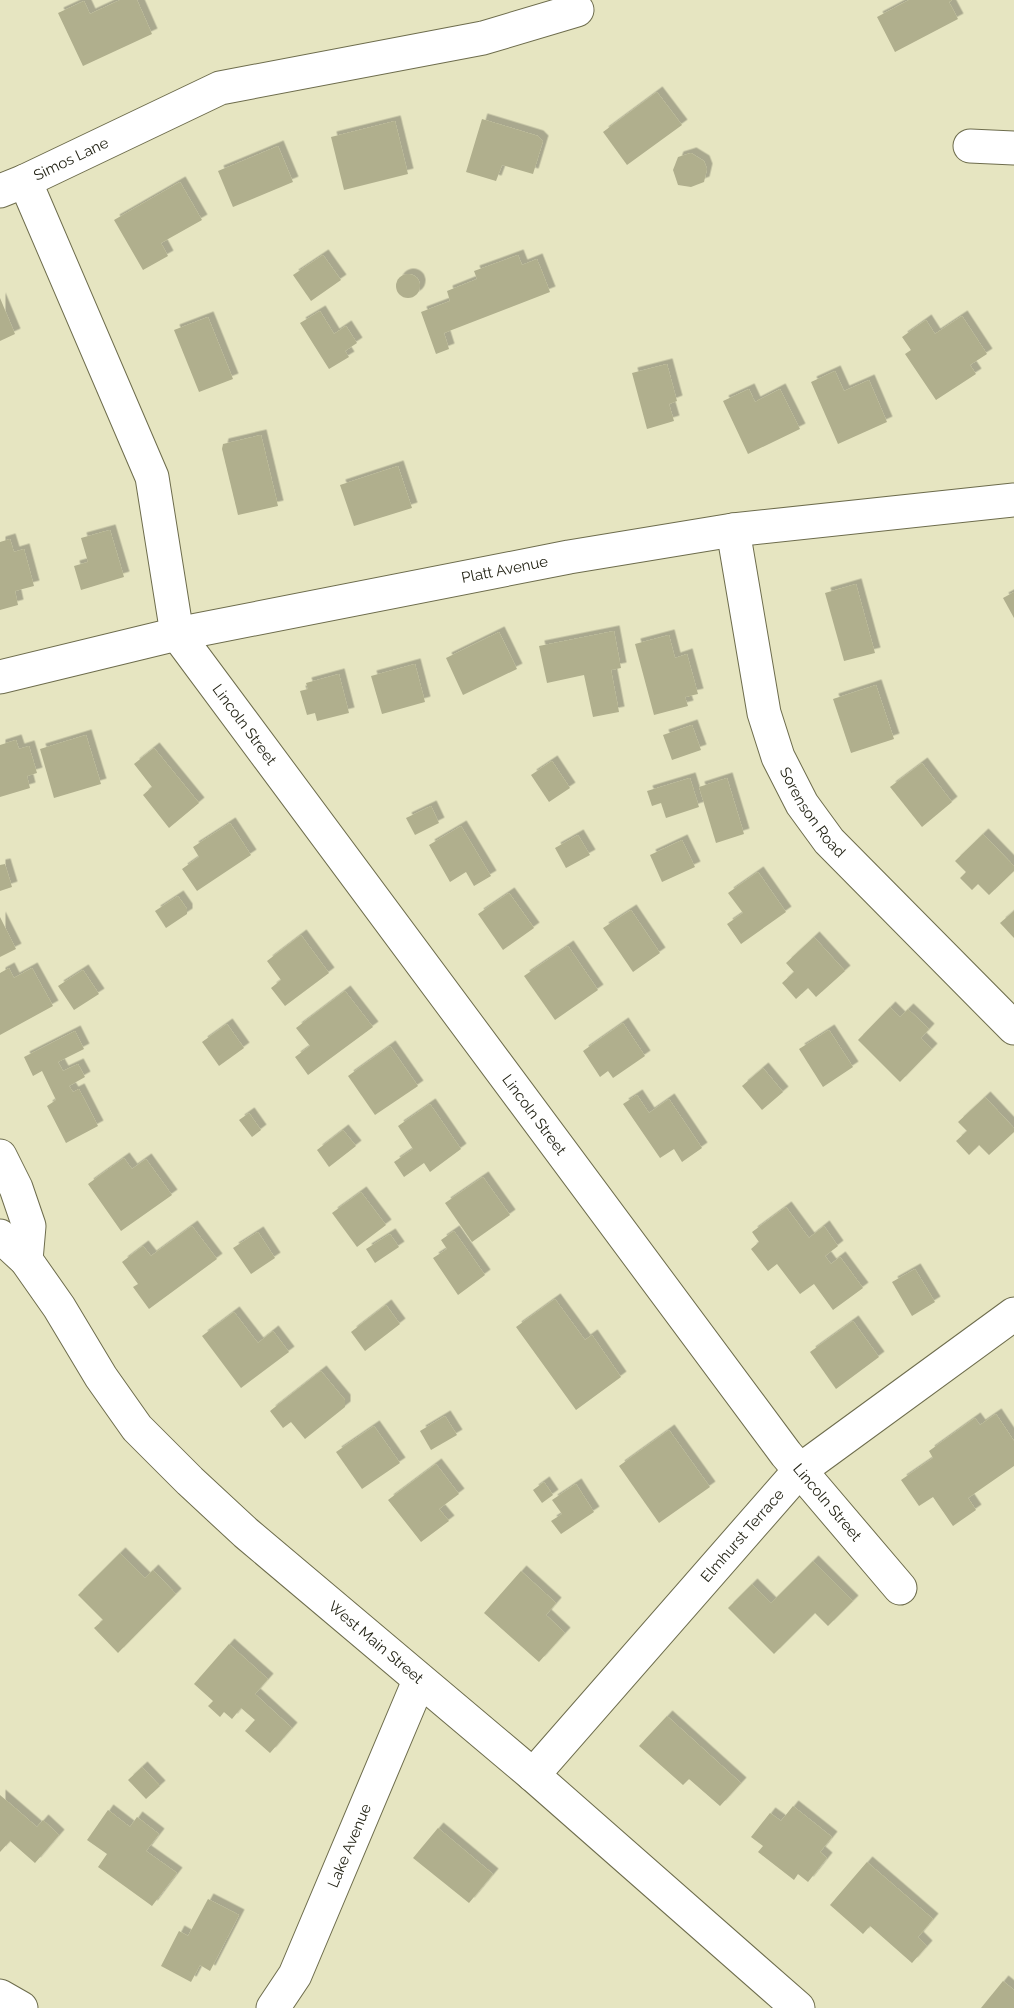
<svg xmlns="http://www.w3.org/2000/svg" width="1014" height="2008" viewBox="0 0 1014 2008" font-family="Raleway,sans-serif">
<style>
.building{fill:#b0af8d;filter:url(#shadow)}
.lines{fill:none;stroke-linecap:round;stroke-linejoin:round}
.minor-casing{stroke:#6d6c4c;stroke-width:35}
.tertiary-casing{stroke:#6d6c4c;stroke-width:35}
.secondary-casing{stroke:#6d6c4c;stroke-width:35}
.minor{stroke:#fff;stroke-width:33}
.tertiary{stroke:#fff;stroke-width:33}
.secondary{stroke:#fff;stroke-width:33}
.labels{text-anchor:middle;stroke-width:6;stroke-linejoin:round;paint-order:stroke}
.street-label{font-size:15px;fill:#242416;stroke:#f4f3ce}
</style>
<defs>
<filter id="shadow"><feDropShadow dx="5.5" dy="-5.5" stdDeviation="0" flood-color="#0004"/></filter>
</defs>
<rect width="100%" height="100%" fill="#e6e5c1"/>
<g class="building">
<path d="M120 0H137L152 34 83 66 58 13 84 1 90 14Z"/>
<path d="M909 0H952L949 2 958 19 895 52 877 17Z"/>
<path d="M657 92 682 125 627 165 603 132Z"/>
<path d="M482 119 538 136 543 141 533 174 502 165 496 181 466 172Z"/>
<path d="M395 121 408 174 344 190 331 137Z"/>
<path d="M278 146 293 182 233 207 218 171Z"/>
<path d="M691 153 704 161 707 169 704 182 691 187 678 185 673 170 678 157Z"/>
<path d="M180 182 202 220 161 243 168 256 143 270 114 220Z"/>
<path d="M323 255 341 280 311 301 293 275Z"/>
<path d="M518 255 522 265 537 259 550 292 444 333 449 349 436 354 421 312 450 301 447 291 477 279 474 271Z"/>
<circle cx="408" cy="286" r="12"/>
<path d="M0 298 15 334 0 341Z"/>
<path d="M320 311 334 334 346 326 357 343 345 351 349 357 329 369 300 323Z"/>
<path d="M962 316 987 354 970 365 976 374 936 400 905 354 911 350 902 337 926 320 935 334Z"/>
<path d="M208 317 233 379 199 392 174 330Z"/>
<path d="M667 364 677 401 669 404 674 421 647 429 632 373Z"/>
<path d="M835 371 844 391 869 380 887 422 838 444 811 382Z"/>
<path d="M749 389 755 402 780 389 800 429 748 454 723 401Z"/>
<path d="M261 435 278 506 238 515 222 449 223 444Z"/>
<path d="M398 466 412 508 354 526 340 485Z"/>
<path d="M110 530 124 577 81 590 74 566 88 562 81 538Z"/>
<path d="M10 539 14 552 24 549 34 586 15 591 18 605 0 610V542Z"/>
<path d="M856 584 875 653 844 661 825 593Z"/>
<path d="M1014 592V618L1003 598Z"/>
<path d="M614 631 621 668 611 670 619 712 593 717 584 675 547 683 539 646Z"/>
<path d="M499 632 517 669 463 695 446 658Z"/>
<path d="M669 635 675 658 687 654 698 694 685 697 688 706 654 715 635 644Z"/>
<path d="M415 664 425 702 382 714 371 676Z"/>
<path d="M339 674 349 713 317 721 315 713 307 715 300 691 308 689 306 683Z"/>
<path d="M876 685 894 739 851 753 833 699Z"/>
<path d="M692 725 701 750 672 760 663 735Z"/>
<path d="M86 735 101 784 54 798 40 749Z"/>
<path d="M16 740 19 749 29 746 37 773 27 776 30 788 0 797V745Z"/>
<path d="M154 748 199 803 169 828 143 795 152 787 134 764Z"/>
<path d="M552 761 570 788 549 802 531 775Z"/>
<path d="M922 763 952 802 922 827 890 787Z"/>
<path d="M690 778 699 807 666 818 661 803 652 806 647 791Z"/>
<path d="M727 778 744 834 716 843 699 787Z"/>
<path d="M431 806 439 823 415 835 406 818Z"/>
<path d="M230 823 251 855 197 891 182 869 199 857 193 847Z"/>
<path d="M461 826 491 876 474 886 466 872 450 882 429 845Z"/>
<path d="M983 834 1014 866V871L989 895 978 884 972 890 960 878 966 872 955 861Z"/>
<path d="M578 835 590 855 566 868 555 848Z"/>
<path d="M682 840 695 867 662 882 650 855Z"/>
<path d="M5 864 12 887 0 891V865Z"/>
<path d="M758 872 786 912 741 944 727 924 743 913 728 893Z"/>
<path d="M509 893 534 928 503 950 478 914Z"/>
<path d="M178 896 187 909V914L166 928 155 911Z"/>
<path d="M631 910 660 953 633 972 603 928Z"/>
<path d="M1014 911V938L1000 923Z"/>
<path d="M0 917 16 949 0 957Z"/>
<path d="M301 935 329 973 285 1006 271 988 281 980 267 961Z"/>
<path d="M814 937 845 971 816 997 808 988 796 999 782 983 794 972 786 963Z"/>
<path d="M568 946 598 990 555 1020 524 976Z"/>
<path d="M9 968 14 978 32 968 53 1006 0 1035V973Z"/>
<path d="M83 970 99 994 74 1010 58 986Z"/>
<path d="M345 991 373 1027 308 1075 295 1057 310 1046 296 1028Z"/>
<path d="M890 1007 900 1017 908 1009 929 1029 921 1038 932 1049 900 1082 858 1040Z"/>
<path d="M623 1023 645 1056 613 1078 608 1071 600 1077 583 1051Z"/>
<path d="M227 1024 244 1048 219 1066 202 1042Z"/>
<path d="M829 1030 853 1067 823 1087 799 1049Z"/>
<path d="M75 1031 84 1049 58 1062 63 1071 78 1064 85 1077 69 1086 73 1092 79 1089 98 1126 66 1143 47 1106 56 1100 42 1071 33 1076 24 1057Z"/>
<path d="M390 1046 418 1086 375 1115 348 1076Z"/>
<path d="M763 1068 783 1092 762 1110 742 1086Z"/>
<path d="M637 1095 649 1113 669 1099 702 1148 682 1162 674 1149 660 1158 623 1104Z"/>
<path d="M985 1097 1014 1128V1132L989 1155 979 1145 969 1155 956 1141 967 1131 958 1122Z"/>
<path d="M430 1104 461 1149 430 1172 424 1163 404 1177 394 1162 413 1149 398 1126Z"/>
<path d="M249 1113 261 1130 252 1137 239 1120Z"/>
<path d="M343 1130 356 1146 329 1167 317 1150Z"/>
<path d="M124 1158 132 1169 146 1159 172 1195 121 1231 88 1184Z"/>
<path d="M483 1177 510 1215 472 1242 445 1203Z"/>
<path d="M361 1192 386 1225 357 1247 332 1213Z"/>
<path d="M786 1207 809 1238 824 1226 838 1246 825 1256 831 1264 840 1257 863 1288 833 1310 814 1284 800 1294 777 1264 768 1271 751 1249 759 1242 752 1232Z"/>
<path d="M192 1226 217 1259 149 1309 133 1287 138 1284 122 1262 143 1246 151 1256Z"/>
<path d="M454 1231 485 1275 458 1295 433 1258 447 1249 441 1240Z"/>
<path d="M258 1232 275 1258 251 1274 233 1248Z"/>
<path d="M390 1234 399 1247 375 1263 366 1249Z"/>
<path d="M915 1269 935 1302 912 1316 892 1282Z"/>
<path d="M555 1299 585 1340 592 1335 621 1377 576 1410 516 1327Z"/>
<path d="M386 1305 400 1324 365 1351 351 1332Z"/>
<path d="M234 1312 258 1343 273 1331 289 1352 241 1388 202 1336Z"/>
<path d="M853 1321 879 1357 836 1389 810 1352Z"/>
<path d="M321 1371 345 1400V1407L305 1439 291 1422 283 1428 270 1411Z"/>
<path d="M996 1414 1014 1441V1466L968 1498 976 1510 953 1526 933 1497 919 1506 901 1480 933 1458 929 1451 975 1418 980 1425Z"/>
<path d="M445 1416 457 1435 431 1450 420 1431Z"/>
<path d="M374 1426 400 1463 362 1489 336 1452Z"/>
<path d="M669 1430 710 1487 659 1523 619 1466Z"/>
<path d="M436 1464 459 1494 439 1509 449 1521 421 1542 388 1500Z"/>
<path d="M544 1482 553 1495 542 1503 533 1490Z"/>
<path d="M576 1484 594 1512 561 1534 551 1521 562 1514 552 1500Z"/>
<path d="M120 1553 145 1578 153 1570 176 1594 118 1653 94 1628 103 1620 78 1595Z"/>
<path d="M813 1561 853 1601 828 1626 815 1613 774 1654 728 1608 752 1584 771 1603Z"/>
<path d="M521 1571 556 1603 546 1615 565 1633 539 1662 484 1613Z"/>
<path d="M229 1644 268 1679 255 1694 292 1728 270 1753 245 1731 255 1720 241 1708 232 1719 224 1712 220 1717 208 1706 213 1701 194 1684Z"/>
<path d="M667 1716 741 1783 720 1806 689 1779 683 1785 639 1746Z"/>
<path d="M142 1767 160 1786 146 1799 128 1780Z"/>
<path d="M0 1795 37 1827 43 1820 59 1835 35 1863 10 1841 0 1852Z"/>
<path d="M793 1806 832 1837 820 1852 827 1858 808 1882 798 1874 794 1880 758 1852 763 1846 751 1837 770 1813 781 1821Z"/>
<path d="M108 1810 130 1827 137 1817 159 1834 146 1851 177 1873 152 1906 98 1867 107 1854 87 1840Z"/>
<path d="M438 1828 493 1874 469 1903 413 1858Z"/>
<path d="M867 1862 933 1919 918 1937 927 1946 912 1963 870 1926 863 1934 830 1905Z"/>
<path d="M208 1899 239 1915 210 1971 200 1965 191 1982 161 1966 179 1931 188 1936Z"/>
<path d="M1003 1981 1014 1990V2008H981Z"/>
</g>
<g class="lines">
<defs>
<g id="minor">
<path d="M970 146 1014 148"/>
<path id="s1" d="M25 181 152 477 177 634 786 1454 900 1588"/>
<path id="s2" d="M0 191 25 181 220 88 483 38 577 10"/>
<path id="s3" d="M733 530 764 713 778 757 802 804 829 841 1014 1028"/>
<path id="s4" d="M533 1775 799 1471 1014 1314"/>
<path d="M0 1996 21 2008"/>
<path id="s5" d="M273 2008 295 1975 419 1681"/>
</g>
<g id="tertiary">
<path d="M0 1156 16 1188 29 1226 26 1260"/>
<path id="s6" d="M0 1236 26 1260 59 1307 101 1377 137 1428 190 1481 246 1533 533 1775 798 2008"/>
</g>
<g id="secondary">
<path id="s7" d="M0 677 177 634 569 557 733 530 1014 500"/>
</g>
</defs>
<use href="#minor" class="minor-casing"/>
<use href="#tertiary" class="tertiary-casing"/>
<use href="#secondary" class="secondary-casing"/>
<use href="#minor" class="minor"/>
<use href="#tertiary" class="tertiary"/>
<use href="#secondary" class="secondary"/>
</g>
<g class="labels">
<g class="street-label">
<text dy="5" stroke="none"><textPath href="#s2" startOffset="78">Simos Lane</textPath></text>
<text dy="5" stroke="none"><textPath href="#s7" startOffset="516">Platt Avenue</textPath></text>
<text dy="5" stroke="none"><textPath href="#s1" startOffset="594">Lincoln Street</textPath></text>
<text dy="5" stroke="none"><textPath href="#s3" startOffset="297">Sorenson Road</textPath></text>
<text dy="5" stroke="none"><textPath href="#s1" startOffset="1080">Lincoln Street</textPath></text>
<text dy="5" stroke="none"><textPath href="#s1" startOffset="1566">Lincoln Street</textPath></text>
<text dy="5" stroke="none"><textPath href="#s4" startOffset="318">Elmhurst Terrace</textPath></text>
<text dy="5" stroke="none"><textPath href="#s6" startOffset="558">West Main Street</textPath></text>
<text dy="5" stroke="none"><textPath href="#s5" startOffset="180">Lake Avenue</textPath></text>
</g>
</g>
</svg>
